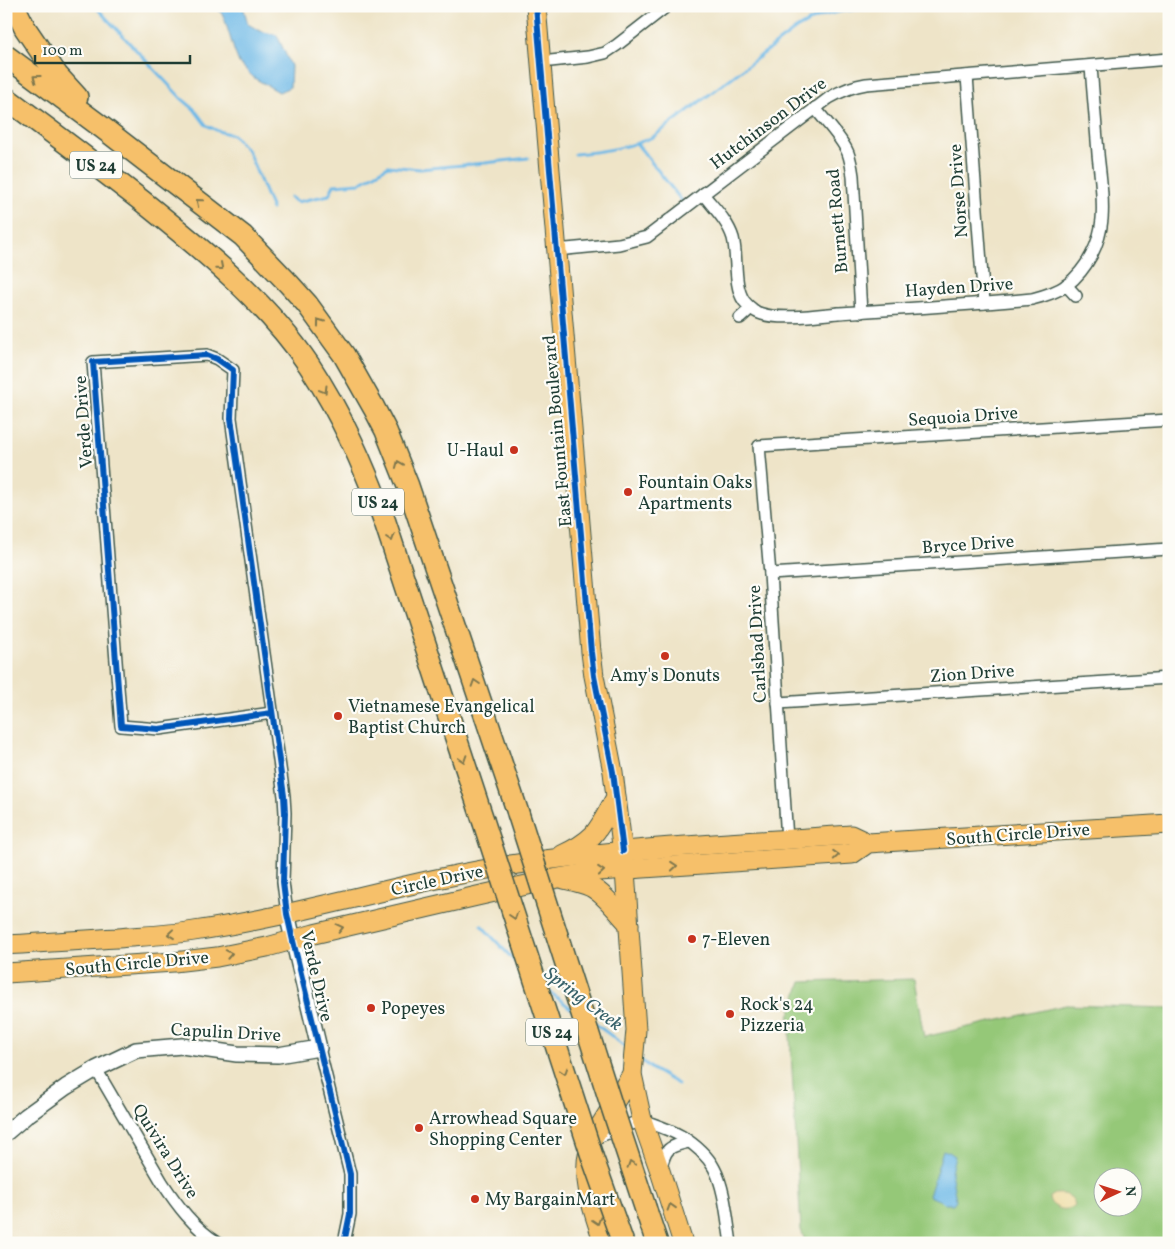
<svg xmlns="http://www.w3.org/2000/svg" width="1175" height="1249" viewBox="0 0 1175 1249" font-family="Vollkorn,serif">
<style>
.green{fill:#95c878;stroke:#5a8256;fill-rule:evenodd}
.sand{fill:#eeda9e;stroke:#868c69}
.water{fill:#6eb9e7;stroke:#467b8e}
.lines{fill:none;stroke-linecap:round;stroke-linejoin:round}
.stream{stroke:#6eb9e7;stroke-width:3}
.minor-casing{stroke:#3e564a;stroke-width:14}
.tertiary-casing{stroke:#3e564a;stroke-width:18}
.primary-casing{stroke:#3e564a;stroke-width:21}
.trunk-casing{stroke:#3e564a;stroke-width:21}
.motorway-casing{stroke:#3e564a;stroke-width:24}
.minor{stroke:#fff;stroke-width:11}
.tertiary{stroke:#fff;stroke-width:15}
.primary{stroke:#f6c06b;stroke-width:19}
.trunk{stroke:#f6c06b;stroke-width:19}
.motorway{stroke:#f6c06b;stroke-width:21}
.motorway-bridge-casing{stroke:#3e564a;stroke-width:24;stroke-linecap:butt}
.motorway-bridge{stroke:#f6c06b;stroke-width:21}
.cycleway-casing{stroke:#fdfcf7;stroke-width:9}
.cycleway{stroke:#0057b8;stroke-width:6}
.oneway{stroke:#80784d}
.poi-dot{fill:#c8321e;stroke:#fdfcf7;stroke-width:2}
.labels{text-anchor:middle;stroke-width:4.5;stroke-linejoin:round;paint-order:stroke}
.shield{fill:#fdfcf7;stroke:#62766e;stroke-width:1}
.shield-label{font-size:16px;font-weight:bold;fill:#1f3d34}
.street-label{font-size:18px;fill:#1f3d34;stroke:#fdfcf7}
.poi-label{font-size:18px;fill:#1f3d34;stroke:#fdfcf7;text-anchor:start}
.water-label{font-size:19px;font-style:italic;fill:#37626a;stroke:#fdfcf7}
</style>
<rect width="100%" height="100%" fill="#fdfcf7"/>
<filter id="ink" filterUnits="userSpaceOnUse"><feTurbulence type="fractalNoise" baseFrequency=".02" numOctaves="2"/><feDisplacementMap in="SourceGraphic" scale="10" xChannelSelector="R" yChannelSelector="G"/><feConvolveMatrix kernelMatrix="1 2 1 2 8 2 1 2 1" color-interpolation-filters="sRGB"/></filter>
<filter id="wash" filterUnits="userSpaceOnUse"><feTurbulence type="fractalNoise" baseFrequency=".0096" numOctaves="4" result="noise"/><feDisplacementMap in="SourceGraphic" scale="20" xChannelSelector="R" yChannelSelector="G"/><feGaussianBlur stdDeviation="1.12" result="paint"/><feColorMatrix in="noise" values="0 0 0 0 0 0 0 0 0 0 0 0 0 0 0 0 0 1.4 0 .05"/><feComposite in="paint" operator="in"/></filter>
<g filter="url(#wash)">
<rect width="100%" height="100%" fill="#eee4c8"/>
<path class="green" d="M914 979 924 1037 1066 1005 1169 1008V1243H806L801 1230 789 1017 801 982ZM1102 1176H1132V1206H1102Z"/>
<path class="sand" d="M1055 1194C1064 1193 1073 1195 1075 1205 1067 1213 1054 1209 1049 1200L1050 1197Z"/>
<g class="water">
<path d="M216 6H243L248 24 260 31 277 35 291 66 290 87 279 92 254 78 239 63 234 50 224 17Z"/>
<path d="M943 1150 949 1152 955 1156 951 1172 956 1200 953 1204H944L941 1201 929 1196Z"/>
</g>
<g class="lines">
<g class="stream">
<path d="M95 6 181 98 194 109 206 125 218 131 233 135 248 151 272 209"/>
<path d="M637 144 682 201"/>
<path d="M575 154C602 152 628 148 653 137L796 29C803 25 810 21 817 18 841 8 879 8 905 6"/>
<path d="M290 197 297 202 329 195 334 185 360 183 388 166 420 169 485 163 528 158"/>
<path d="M481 925 521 968"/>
<path d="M547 990 572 1009"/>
<path d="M594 1023 609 1034 627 1048"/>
<path d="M641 1060 652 1069 678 1084"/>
</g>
</g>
</g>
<g filter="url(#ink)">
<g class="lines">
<defs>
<g id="minor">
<path d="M541 62 588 57 605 53 617 45 667 6"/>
<path d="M967 76 984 303"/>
<path d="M815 108C825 121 842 138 848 153 851 161 852 169 853 176L861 312"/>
<path d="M703 194C713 207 728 221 733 238 738 257 733 285 744 301 748 306 756 313 762 314 781 320 817 315 838 313 902 309 967 305 1032 299 1044 296 1057 292 1067 285 1087 269 1100 244 1102 219 1104 197 1100 175 1098 154 1096 124 1093 95 1091 66"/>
<path d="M556 250 619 244 647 237 829 98C841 91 852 86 866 84L1169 59"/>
<path d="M1066 285 1076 296"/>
<path d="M740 318 751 308"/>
<path d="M770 574 1169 549"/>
<path d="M778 703 1169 678"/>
<path d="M272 713 159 729 121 726 93 362 207 355 217 359 233 370 231 418 284 796 285 813 283 882 287 914"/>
<path d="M787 840 770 574 759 446 1169 420"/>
<path d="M319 1048 350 1174V1214L344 1243"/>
<path d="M96 1069 162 1182C177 1205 194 1228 218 1243"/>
<path d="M592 1139 642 1120C655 1125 669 1129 681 1136 694 1144 707 1155 714 1168 725 1188 727 1220 731 1243"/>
<path d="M660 1170C666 1148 667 1147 689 1142"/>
</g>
<path id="tertiary" d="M6 1133 26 1116 66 1087 96 1069 136 1050 182 1046 237 1054 278 1055 319 1048 287 914"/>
<g id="primary">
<path d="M536 6 591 652 594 676 613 772 625 870 636 1030 632 1074 642 1120"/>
<path d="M562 855C573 850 585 843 593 835 602 825 609 809 616 797"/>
<path d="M564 879C573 881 582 883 591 887 605 894 618 913 629 924"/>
<path d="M6 945C43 943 80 940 118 938 143 936 169 935 194 931 304 915 409 880 518 864 628 847 740 843 851 835L868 843"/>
<path d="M6 973 174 962 217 957 267 947 314 934 477 896 558 878 599 871 852 854 868 843 1169 824"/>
<path d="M592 1139 632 1074"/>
</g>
<g id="trunk">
<path d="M642 1120 660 1171 683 1243"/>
<path d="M589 1150C581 1182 594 1213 604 1243"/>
</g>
<g id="motorway">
<path d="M14 6 25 28 57 75 77 97"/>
<path d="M6 56 103 128 243 236 289 284 307 304 344 355 374 408 386 431 408 486 518 813"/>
<path d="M6 98C52 132 97 166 142 201 203 250 265 300 309 365 342 415 364 466 385 522L483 820"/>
<path d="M646 1210 657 1243"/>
</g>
</defs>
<use href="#minor" class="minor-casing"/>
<use href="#tertiary" class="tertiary-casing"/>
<use href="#primary" class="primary-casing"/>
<use href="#trunk" class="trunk-casing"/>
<use href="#motorway" class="motorway-casing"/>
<use href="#minor" class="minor"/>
<use href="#tertiary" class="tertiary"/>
<use href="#primary" class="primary"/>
<use href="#trunk" class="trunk"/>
<use href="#motorway" class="motorway"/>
<defs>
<g id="motorway-bridge">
<path d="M518 813 610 1101 646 1210"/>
<path d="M483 820 593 1159 623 1243"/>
</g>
</defs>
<use href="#motorway-bridge" class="motorway-bridge-casing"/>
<use href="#motorway-bridge" class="motorway-bridge"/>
<defs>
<g id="cycleway">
<path d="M536 6 591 652 594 676 613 772 623 851"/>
<path d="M272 713 159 729 121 726 93 362 207 355 217 359 233 370 231 418 284 796 285 813 283 882 287 914 293 941 350 1174V1214L344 1243"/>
</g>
</defs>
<use href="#cycleway" class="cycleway-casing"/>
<use href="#cycleway" class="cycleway"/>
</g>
<defs><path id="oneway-chevron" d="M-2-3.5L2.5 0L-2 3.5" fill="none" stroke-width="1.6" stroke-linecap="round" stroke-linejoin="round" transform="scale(1.25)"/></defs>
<g class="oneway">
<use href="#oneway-chevron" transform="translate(36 78) rotate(-144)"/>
<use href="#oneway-chevron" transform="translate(199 202) rotate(-141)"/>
<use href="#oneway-chevron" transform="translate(220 267) rotate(41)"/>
<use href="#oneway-chevron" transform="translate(320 322) rotate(-126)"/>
<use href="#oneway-chevron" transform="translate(324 390) rotate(59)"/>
<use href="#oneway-chevron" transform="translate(399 464) rotate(-112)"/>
<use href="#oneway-chevron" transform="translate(391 538) rotate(72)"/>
<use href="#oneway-chevron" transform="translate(475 683) rotate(-108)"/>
<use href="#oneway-chevron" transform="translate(463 759) rotate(72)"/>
<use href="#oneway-chevron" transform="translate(836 855) rotate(-4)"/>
<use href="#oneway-chevron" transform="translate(674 866) rotate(-5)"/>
<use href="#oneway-chevron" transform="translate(601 871) rotate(-5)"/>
<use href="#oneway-chevron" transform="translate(514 916) rotate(72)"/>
<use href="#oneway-chevron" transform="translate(340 928) rotate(-13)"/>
<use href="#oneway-chevron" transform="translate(171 934) rotate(174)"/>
<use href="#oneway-chevron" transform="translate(229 954) rotate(-11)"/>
<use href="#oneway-chevron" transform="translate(564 1071) rotate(72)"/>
<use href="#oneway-chevron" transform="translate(631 1164) rotate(-108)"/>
<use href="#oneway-chevron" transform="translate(671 1207) rotate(-107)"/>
<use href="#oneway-chevron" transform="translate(597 1221) rotate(72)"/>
</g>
</g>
<g class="poi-dot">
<circle cx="514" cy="450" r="5"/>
<circle cx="628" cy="492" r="5"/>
<circle cx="665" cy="656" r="5"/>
<circle cx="338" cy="716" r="5"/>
<circle cx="692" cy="939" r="5"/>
<circle cx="371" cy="1008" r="5"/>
<circle cx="730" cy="1014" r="5"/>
<circle cx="419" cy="1128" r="5"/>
<circle cx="475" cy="1199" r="5"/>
</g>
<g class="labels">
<g class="shield">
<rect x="70" y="151.5" width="52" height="27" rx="4"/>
<rect x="352" y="488.5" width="52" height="27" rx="4"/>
<rect x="526" y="1018.5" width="52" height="27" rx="4"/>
</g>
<g class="shield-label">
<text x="96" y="171">US 24</text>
<text x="378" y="508">US 24</text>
<text x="552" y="1038">US 24</text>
</g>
<g class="street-label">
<text transform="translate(768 123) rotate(-37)" y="6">Hutchinson Drive</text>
<text transform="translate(958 191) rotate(-94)" y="6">Norse Drive</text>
<text transform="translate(837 221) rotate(-95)" y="6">Burnett Road</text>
<text transform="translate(959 287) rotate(-4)" y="6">Hayden Drive</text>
<text transform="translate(963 416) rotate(-4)" y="6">Sequoia Drive</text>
<text transform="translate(83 422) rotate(-94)" y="6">Verde Drive</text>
<text transform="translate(557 431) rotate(-95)" y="6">East Fountain Boulevard</text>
<text transform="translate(968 544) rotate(-4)" y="6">Bryce Drive</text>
<text transform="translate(757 644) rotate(-93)" y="6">Carlsbad Drive</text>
<text transform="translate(972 673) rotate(-4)" y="6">Zion Drive</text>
<text transform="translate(1018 834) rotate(-4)" y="6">South Circle Drive</text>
<text transform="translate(437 880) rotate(-12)" y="6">Circle Drive</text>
<text transform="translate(137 963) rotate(-5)" y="6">South Circle Drive</text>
<text transform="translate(317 976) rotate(77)" y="6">Verde Drive</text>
<text transform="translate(226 1032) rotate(3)" y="6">Capulin Drive</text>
<text transform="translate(166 1151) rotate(58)" y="6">Quivira Drive</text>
</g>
<g class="poi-label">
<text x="504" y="456" text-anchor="end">U-Haul</text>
<text x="638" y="488">Fountain Oaks<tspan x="638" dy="21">Apartments</tspan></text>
<text x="665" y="681" text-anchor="middle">Amy's Donuts</text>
<text x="348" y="712">Vietnamese Evangelical<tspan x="348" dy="21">Baptist Church</tspan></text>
<text x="702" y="945">7-Eleven</text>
<text x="740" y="1010">Rock's 24<tspan x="740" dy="21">Pizzeria</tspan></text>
<text x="381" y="1014">Popeyes</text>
<text x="429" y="1124">Arrowhead Square<tspan x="429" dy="21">Shopping Center</tspan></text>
<text x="485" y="1205">My BargainMart</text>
</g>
<g class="water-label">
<text transform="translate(584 998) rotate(37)" y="7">Spring Creek</text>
</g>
</g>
<rect width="1175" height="1249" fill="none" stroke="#fdfcf7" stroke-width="25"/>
<g transform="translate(1118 1192) rotate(86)"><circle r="24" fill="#fdfcf7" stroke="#a4b0a9"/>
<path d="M0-4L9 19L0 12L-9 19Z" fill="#c8321e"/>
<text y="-8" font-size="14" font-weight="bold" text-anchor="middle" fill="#1f3d34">N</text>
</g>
<path d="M35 55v8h155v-8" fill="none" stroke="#1f3d34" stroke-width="2.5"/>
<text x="42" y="55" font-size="15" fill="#1f3d34" stroke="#fdfcf7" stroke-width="4" paint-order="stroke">100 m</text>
</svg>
